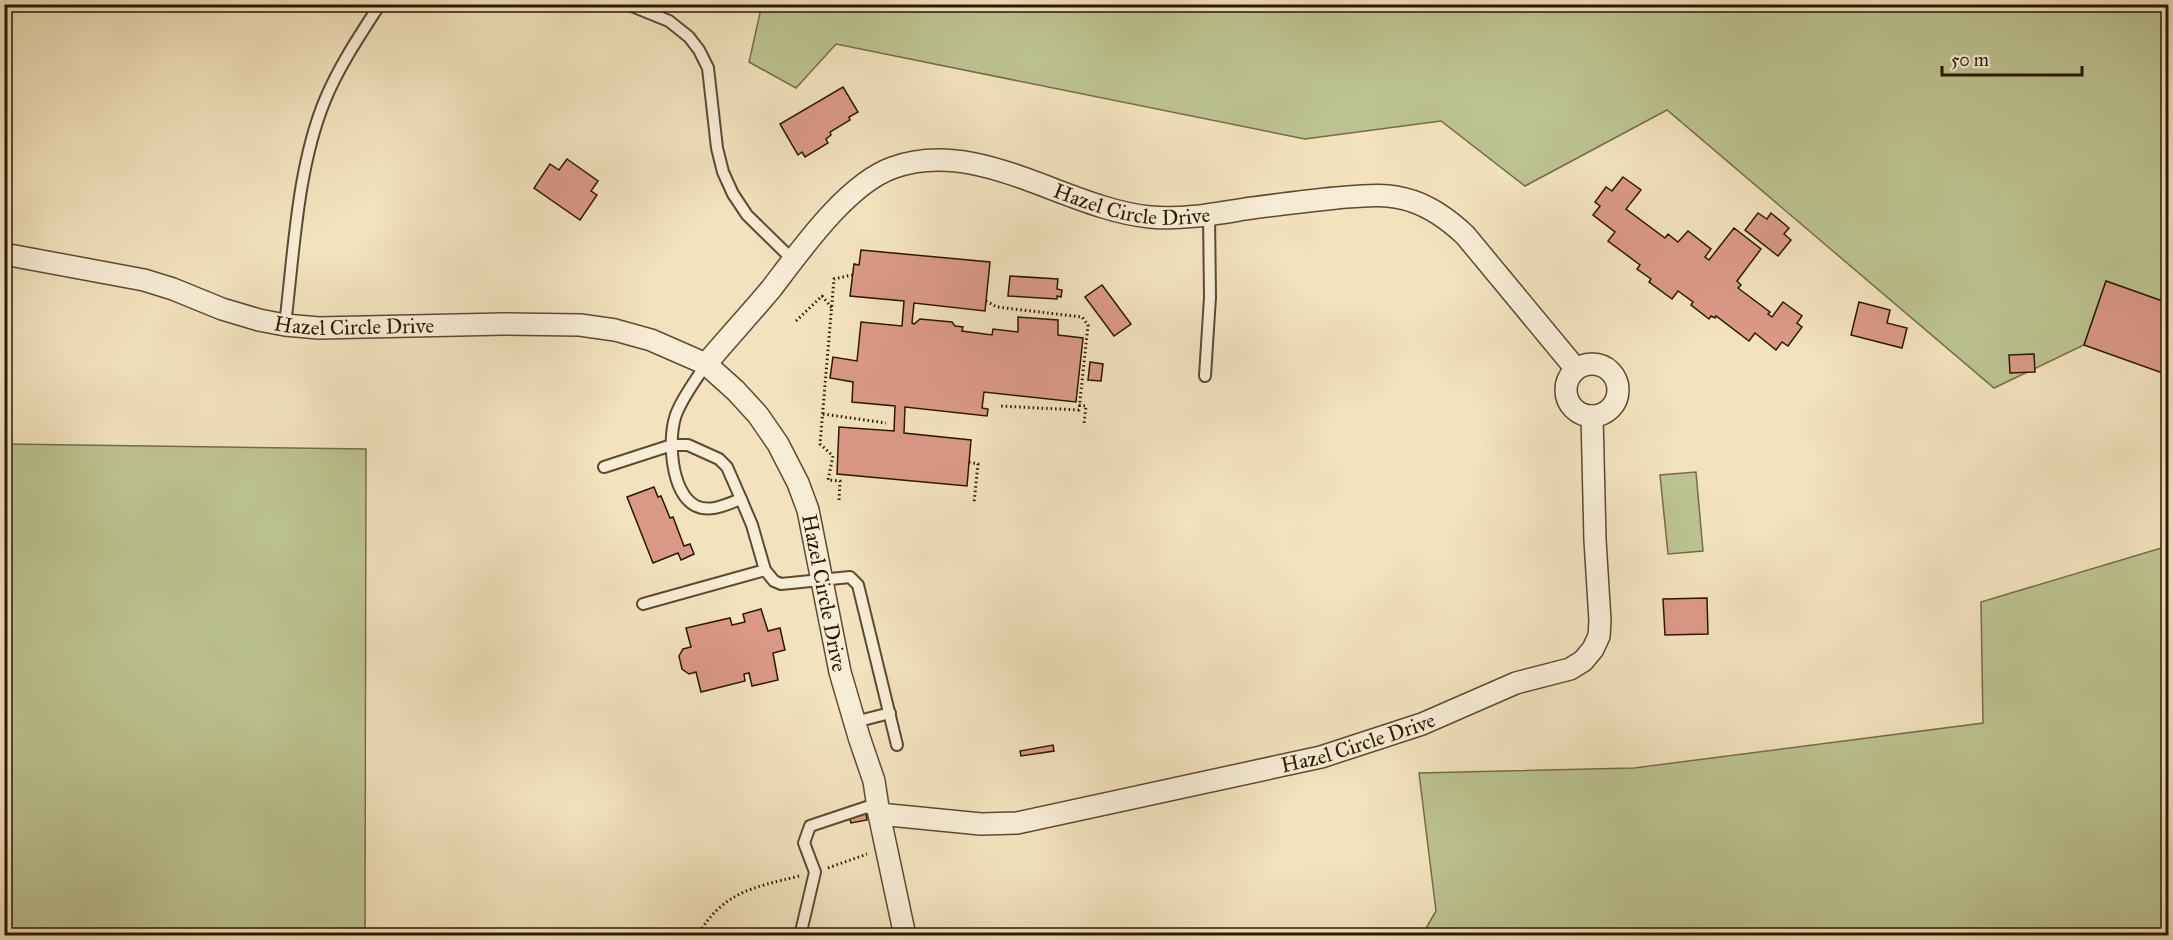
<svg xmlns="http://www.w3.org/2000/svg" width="2173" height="940" viewBox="0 0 2173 940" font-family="'IM FELL Great Primer',serif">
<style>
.green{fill:#bcc391;stroke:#746d48;stroke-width:1.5}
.building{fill:#da9987;stroke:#2c1700;stroke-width:1.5}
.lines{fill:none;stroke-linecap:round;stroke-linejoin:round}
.lane-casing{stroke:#5e4a30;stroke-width:14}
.street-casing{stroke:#5e4a30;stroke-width:24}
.path{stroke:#2c1700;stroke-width:3;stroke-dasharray:1.5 3;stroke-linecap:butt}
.lane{stroke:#f7ecd5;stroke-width:10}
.street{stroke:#f7ecd5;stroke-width:21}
.labels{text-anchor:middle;stroke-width:4.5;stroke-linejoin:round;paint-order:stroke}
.street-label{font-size:21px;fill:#2c1700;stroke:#f7ecd5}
</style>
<rect width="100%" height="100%" fill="#f2e2be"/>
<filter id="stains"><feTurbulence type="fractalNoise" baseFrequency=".00333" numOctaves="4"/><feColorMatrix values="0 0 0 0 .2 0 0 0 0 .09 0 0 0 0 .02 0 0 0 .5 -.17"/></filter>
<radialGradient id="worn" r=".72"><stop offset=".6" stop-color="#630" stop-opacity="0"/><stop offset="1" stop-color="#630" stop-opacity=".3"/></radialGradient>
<g class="green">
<path d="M762 4 2168 5V303L2106 281 2084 345 1994 388 1667 110 1525 186 1441 121 1305 139 836 44 796 88 749 62Z"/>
<path d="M5 444 366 449 365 935H5Z"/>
<path d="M1696 472 1703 551 1668 554 1660 475Z"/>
<path d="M2168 546V935H1422L1436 911 1419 773 1634 768 1983 723 1981 602Z"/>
</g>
<g class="building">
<path d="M843 87 858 112 849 117 850 120 830 132 831 135 826 139 828 143 805 157 802 152 798 155 780 124Z"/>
<path d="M567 159 598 181 591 191 597 195 580 220 534 188 550 164 559 170Z"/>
<path d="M1623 177 1641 190 1626 209 1665 238 1668 234 1678 242 1688 231 1711 249 1705 257 1709 260 1734 228 1761 249 1737 281 1741 285 1738 288 1770 312 1768 314 1772 317 1783 302 1802 316 1797 323 1802 327 1788 346 1782 342 1776 350 1755 333 1749 341 1716 316 1715 318 1711 316 1709 319 1691 305 1693 302 1678 291 1672 299 1649 282 1651 279 1637 269 1640 265 1608 241 1615 232 1593 215 1600 206 1595 202 1606 187 1612 191Z"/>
<path d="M1758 213 1767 219 1771 213 1789 228 1784 234 1791 240 1778 256 1745 230Z"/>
<path d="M861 250 990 262 985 311 914 303 912 323 914 324 920 319 952 322 955 326 963 327 962 331 992 335 993 329 1018 332V317L1058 320V335L1083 338 1076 402 984 392 982 408 988 409 987 416 905 407 904 433 971 440 967 486 837 474 839 427 894 431 895 406 852 402 853 382 830 378 833 357 857 361 861 322 902 326 904 301 850 296 854 264 859 265Z"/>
<path d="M1010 276 1058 279 1057 289 1062 290 1061 297 1057 296V299L1008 296Z"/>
<path d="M2106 281 2168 303V375L2084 345Z"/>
<path d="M1102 285 1131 324 1114 336 1085 297Z"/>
<path d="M1859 302 1890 310 1887 323 1907 328 1902 348 1851 335Z"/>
<path d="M2034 354 2035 372 2010 373 2009 355Z"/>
<path d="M1090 362 1103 364 1101 381 1088 380Z"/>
<path d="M654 487 658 497 661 496 670 518 673 517 684 546 690 544 694 554 681 560 678 553 653 563 627 497Z"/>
<path d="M1707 598 1708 634 1665 635 1663 599Z"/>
<path d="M761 609 768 631 780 628 785 650 773 653 778 680 752 686 749 673 744 674 745 681 701 692 696 672 689 674 682 669 679 656 683 649 691 647 686 628 730 618 732 625 745 622 743 614Z"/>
<path d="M1053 745 1054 751 1021 756 1020 751Z"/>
<path d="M866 813 867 820 851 823 849 816Z"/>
</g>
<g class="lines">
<defs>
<g id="lane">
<path d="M627 4 669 21 689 37 699 50 708 68 717 148 723 172 733 194 747 215 793 260"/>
<path d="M285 325C294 252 297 168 325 100 339 66 360 35 380 4"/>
<path d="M1205 376 1210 297 1209 214"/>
<path d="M604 467 672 445H688L719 459 727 467 741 499C727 504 711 513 696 506 670 493 667 435 677 412 684 395 696 380 706 364"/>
<path d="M741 499 752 525 765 570 774 581 781 584 850 577 858 585 897 745"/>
<path d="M643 604 765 570"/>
<path d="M855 722 890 713"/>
<path d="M800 936 815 872 804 843 810 826 867 807 879 814"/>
</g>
<g id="street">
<path id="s1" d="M4 254 144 280 173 289 222 309 259 320 285 325 319 328 504 324 580 325 615 330 651 340 706 364 736 391 758 415 778 444 798 483 808 510 840 672 859 737 874 781 879 814 905 936"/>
<circle cx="1592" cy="390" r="26"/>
<path id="s2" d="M706 364C727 339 750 314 771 289 801 250 846 185 892 168 978 136 1066 209 1150 217 1182 220 1214 214 1245 209 1275 205 1305 201 1336 198 1361 196 1387 192 1412 201 1433 208 1449 220 1465 235L1576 369"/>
<path id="s3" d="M879 814 981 824 1017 823 1321 757 1422 724 1516 683 1570 669 1583 661 1593 649 1599 636 1600 621 1595 540 1592 416"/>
</g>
</defs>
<use href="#lane" class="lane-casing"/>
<use href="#street" class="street-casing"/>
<g class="path">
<path d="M986 301 997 307 1082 317 1088 325 1079 410 999 406"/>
<path d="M796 321 822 296 832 308"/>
<path d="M1079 405 1086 406 1084 424"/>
<path d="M823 414 886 423"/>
<path d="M969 462 978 464 974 503"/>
<path d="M839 500 840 481 828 480 833 456 820 444 834 279 852 275"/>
<path d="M828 868 867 854"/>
<path d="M697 936C724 891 752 888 799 876"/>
</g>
<use href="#lane" class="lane"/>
<use href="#street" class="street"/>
</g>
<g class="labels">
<g class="street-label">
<text dy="7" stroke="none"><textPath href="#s2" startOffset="520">Hazel Circle Drive</textPath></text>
<text dy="7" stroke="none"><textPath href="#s1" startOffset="360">Hazel Circle Drive</textPath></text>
<text dy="7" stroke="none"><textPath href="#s1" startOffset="984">Hazel Circle Drive</textPath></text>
<text dy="7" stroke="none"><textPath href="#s3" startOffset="489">Hazel Circle Drive</textPath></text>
</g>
</g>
<rect width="2173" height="940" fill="none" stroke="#f2e2be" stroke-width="24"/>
<rect x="6" y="6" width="2161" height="928" fill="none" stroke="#2c1700" stroke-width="3"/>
<rect x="12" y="12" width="2149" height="916" fill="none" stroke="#2c1700" stroke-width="1.5"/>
<path d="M1942 66v9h140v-9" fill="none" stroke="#2c1700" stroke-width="3"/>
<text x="1951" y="66" font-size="18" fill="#2c1700" stroke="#f7ecd5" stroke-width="4.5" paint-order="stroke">50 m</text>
<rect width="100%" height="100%" filter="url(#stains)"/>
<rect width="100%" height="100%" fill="url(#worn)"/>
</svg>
